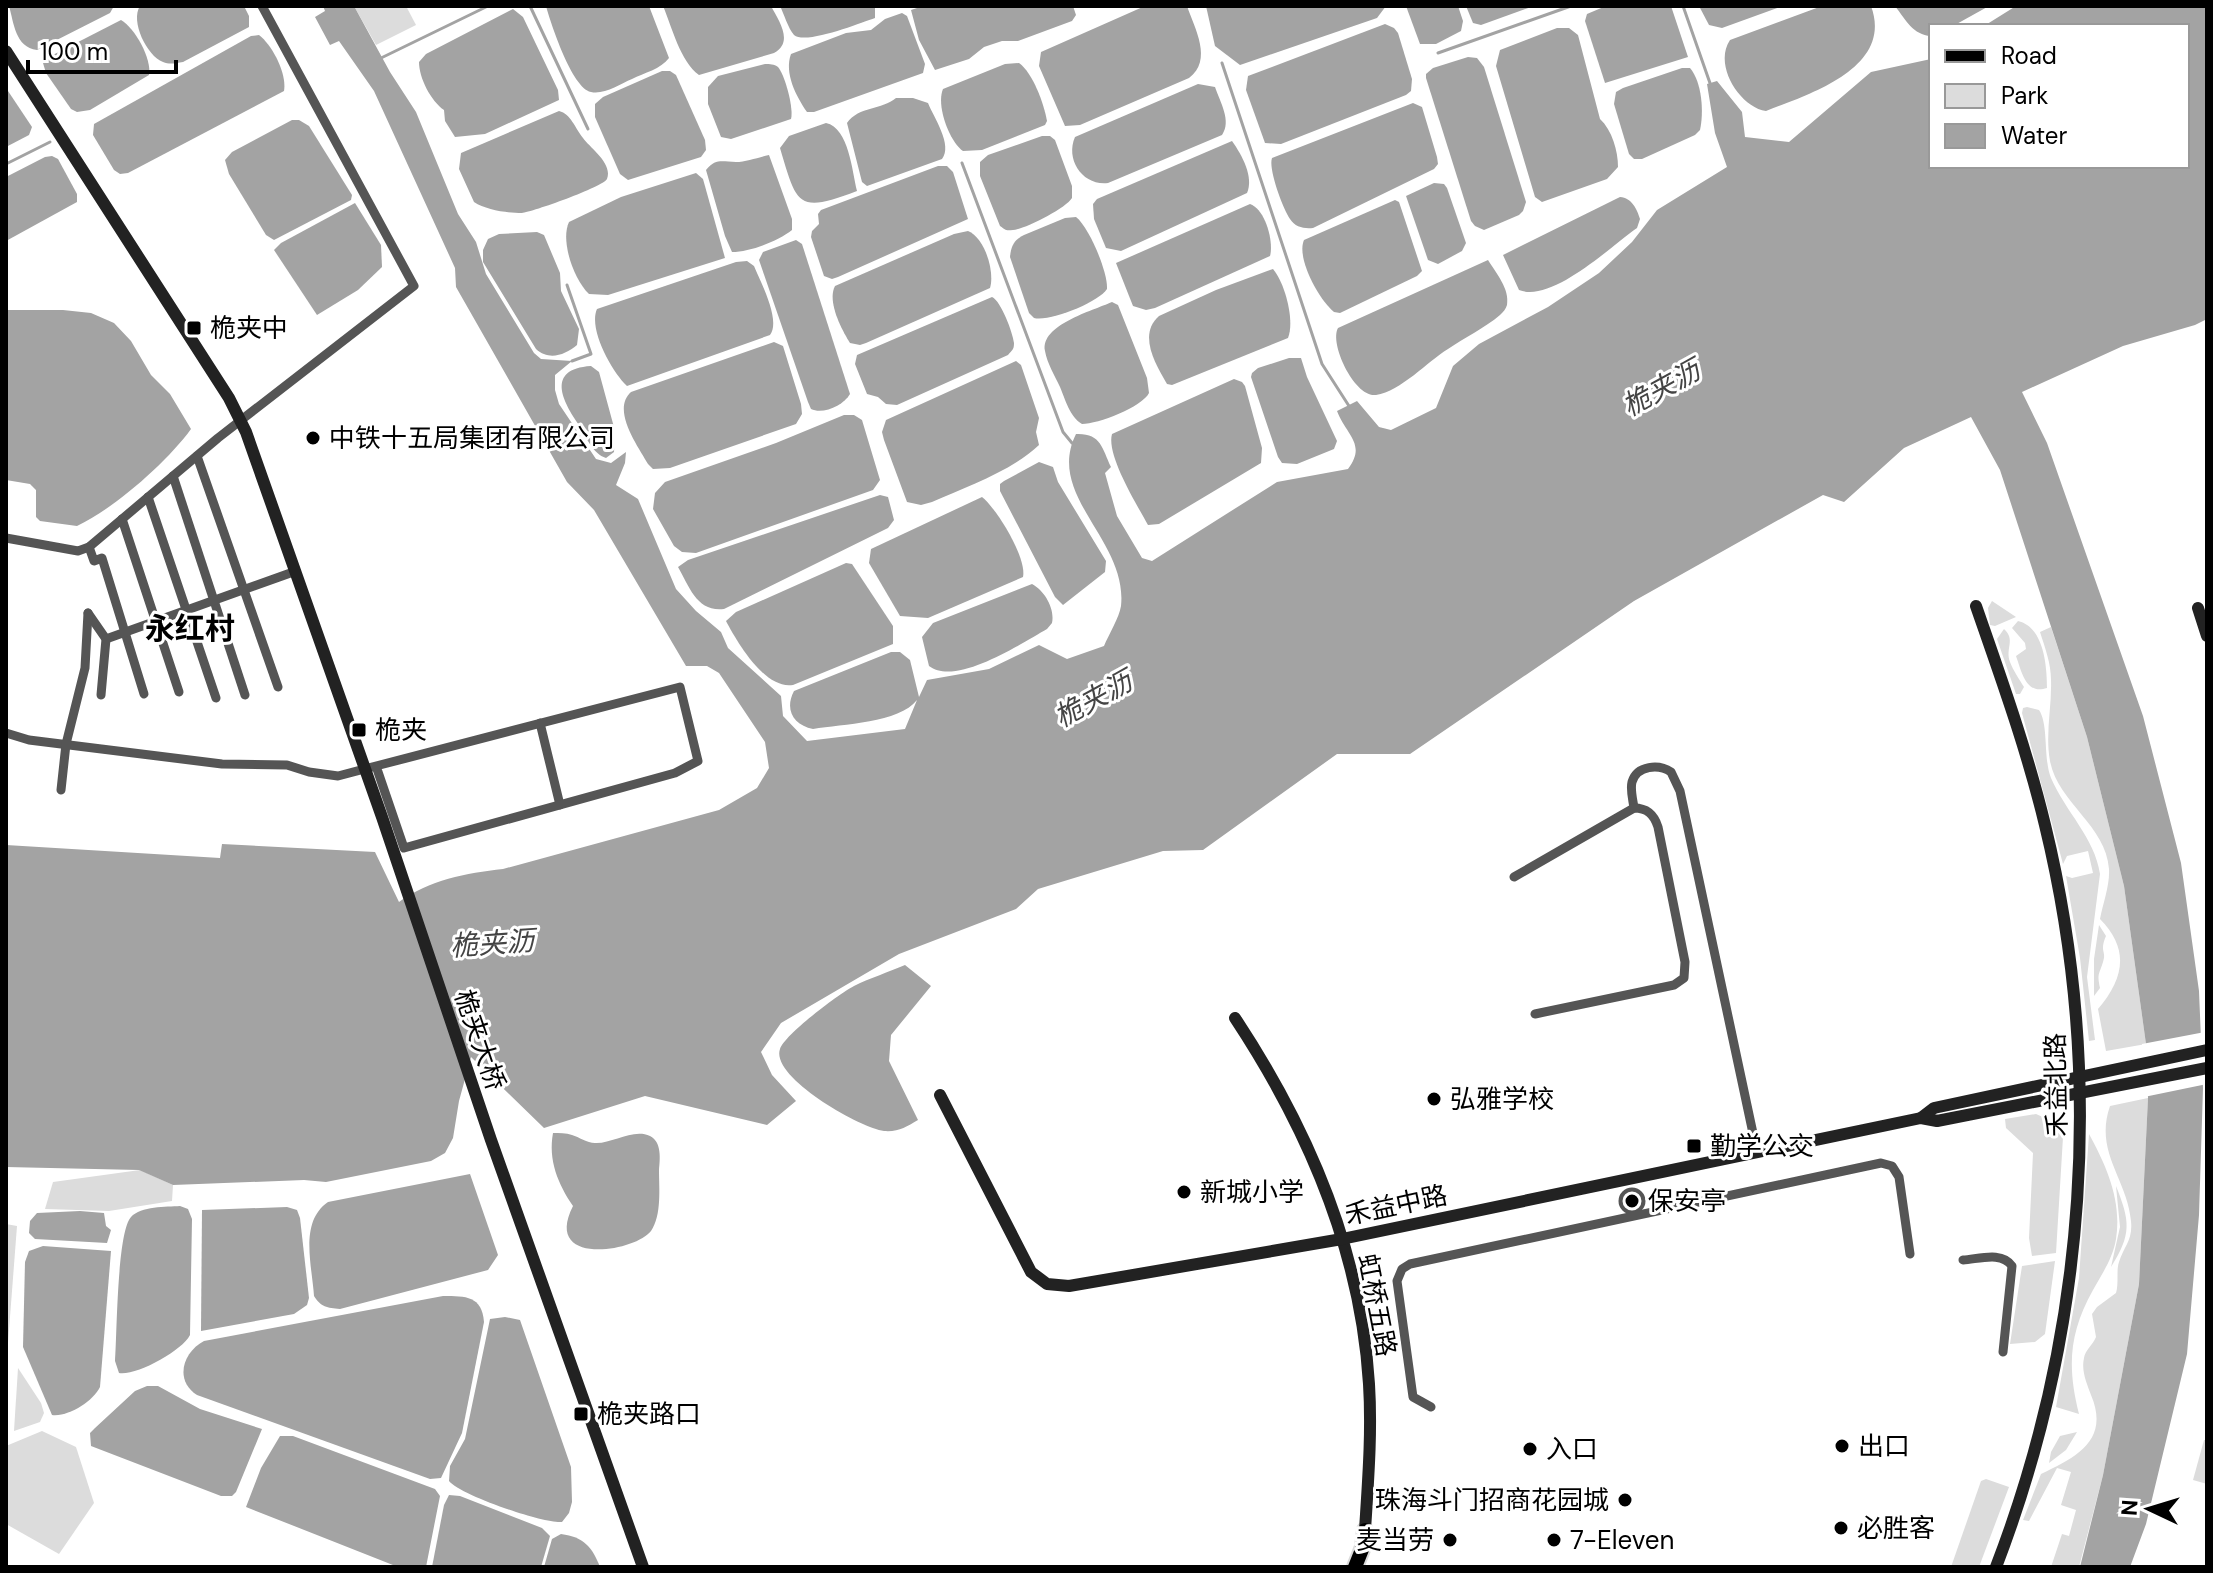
<svg xmlns="http://www.w3.org/2000/svg" width="2213" height="1573" viewBox="0 0 2213 1573" font-family="'DM Sans','Noto Sans SC',sans-serif">
<style>
.green{fill:#dcdcdc}
.water{fill:#a3a3a3}
.pier{fill:#fff}
.lines{fill:none;stroke-linecap:round;stroke-linejoin:round}
.stream{stroke:#a3a3a3;stroke-width:3}
.primary-casing{stroke:#dbdbdb;stroke-width:18}
.street{stroke:#555;stroke-width:9}
.secondary{stroke:#222;stroke-width:12}
.primary{stroke:#000;stroke-width:14}
.poi-dot{fill:#000;stroke:#fff;stroke-width:3}
.labels{text-anchor:middle;stroke-width:6;stroke-linejoin:round;paint-order:stroke}
.poi-label{font-size:26px;fill:#000;stroke:#fff;text-anchor:start}
.street-label{font-size:26px;fill:#000;stroke:#fff}
.water-label{font-size:28px;font-style:italic;fill:#444;stroke:#fff}
.quarter-label{font-size:30px;font-weight:bold;fill:#000;stroke:#fff}
</style>
<rect width="100%" height="100%" fill="#fff"/>
<g class="green">
<path d="M354 6H406L416 25 376 45Z"/>
<path d="M1992 601 2016 617 1995 626 1990 625 1988 608Z"/>
<path d="M2018 621C2044 627 2047 666 2047 688 2026 695 2022 673 2016 656L2026 649 2025 643 2012 628Z"/>
<path d="M2051 627 2087 737 2124 886 2146 1044 2106 1051 2098 1009C2124 979 2130 949 2100 919 2103 903 2110 885 2109 869 2106 825 2058 803 2050 761 2045 734 2052 707 2051 680 2051 663 2045 648 2040 632Z"/>
<path d="M2004 629C2016 640 2005 648 2010 662 2013 670 2019 679 2024 687L2020 694H2016L1997 639Z"/>
<path d="M2027 707 2039 710C2049 725 2043 758 2051 778 2065 811 2095 838 2100 874L2087 977 2095 1040 2089 1041 2080 958 2066 876 2072 878 2093 873 2088 851 2067 856 2063 864 2022 713 2023 708Z"/>
<path d="M2099 925 2106 936C2099 952 2107 951 2103 962 2099 975 2097 973 2100 988L2094 996V959Z"/>
<path d="M2148 1098 2139 1284 2103 1475 2079 1567H2051L2062 1534 2069 1536 2076 1510 2061 1505 2071 1472 2057 1468 2029 1521 2023 1520 2041 1474C2077 1457 2110 1440 2091 1395 2087 1384 2081 1371 2084 1358 2085 1350 2093 1345 2096 1337L2092 1314 2097 1307 2116 1293C2119 1283 2116 1271 2119 1262 2124 1246 2133 1240 2131 1221 2127 1178 2094 1152 2110 1106Z"/>
<path d="M2036 1114 2054 1122 2063 1137 2056 1253 2032 1256 2029 1238 2033 1153 2006 1128 2005 1119Z"/>
<path d="M2089 1134C2107 1167 2122 1201 2116 1239 2113 1258 2102 1274 2093 1290 2069 1333 2067 1367 2079 1414L2056 1407 2079 1278Z"/>
<path d="M140 1170 173 1185 172 1201 109 1211 45 1209 53 1182Z"/>
<path d="M2116 1186C2130 1221 2132 1234 2111 1267L2120 1227Z"/>
<path d="M6 1224 17 1226 6 1369Z"/>
<path d="M2055 1261 2045 1334 2035 1342 2010 1344 2022 1266Z"/>
<path d="M18 1368 41 1403 44 1413 40 1422 14 1431Z"/>
<path d="M42 1431 76 1447 94 1503 59 1554 6 1524V1446Z"/>
<path d="M2077 1432 2066 1450 2049 1463 2051 1452 2060 1436Z"/>
<path d="M2204 1440H2207V1484L2193 1480Z"/>
<path d="M1986 1479 2009 1487 1979 1567H1951L1981 1481Z"/>
</g>
<g class="water">
<path d="M9 6H114L110 13 37 50C15 47 14 23 9 6Z"/>
<path d="M140 6H244L249 16V27L183 62C176 63 170 65 163 62 147 56 130 21 140 6Z"/>
<path d="M323 6H354L390 72 416 112 458 214 476 242 486 274 534 353 541 359 572 361 555 375V390L559 404 596 459 611 463 626 452 625 463 616 485 638 499 676 589 696 611 721 632 728 648 781 696 783 716 807 741 905 729 917 700C899 723 843 724 813 729 794 725 784 710 794 691L891 652H900L910 660 919 697 927 680 989 669 1039 645 1067 659 1104 646C1109 634 1119 618 1121 606 1128 540 1045 496 1076 434 1101 433 1102 448 1111 467L1105 473 1117 516 1142 558 1152 561 1277 482 1348 469C1367 444 1346 435 1337 411L1357 401 1379 427 1391 430 1436 408 1453 366 1479 344 1548 307 1599 273 1632 242 1657 210 1727 167 1715 133 1707 84 1717 81 1742 112 1745 137 1789 142 1871 72 1931 59V166H2187V26H1984L2016 6H2207V319L2195 325 2123 346 2022 392 2047 443 2143 716 2181 863 2199 991 2203 1088 2199 1215 2187 1354 2146 1524 2130 1567H2080L2103 1475 2139 1284 2148 1098 2146 1044 2124 886 2087 737 2000 470 1971 417 1904 448 1844 502 1823 495 1634 601 1410 754H1337L1203 850 1163 851 1038 889 1016 909 899 954 781 1023 761 1052 772 1075 796 1101 767 1125 645 1096 544 1128 471 1057 459 1101 453 1138 445 1153 431 1161 326 1182 304 1180 173 1185 139 1170 6 1167V845L220 858 222 844 375 852 399 902C429 880 466 873 503 869L719 810 757 788 769 768 765 742 719 673 707 666H686L594 510 567 482 456 287 455 268 374 91 339 41 330 45 315 17 325 11Z"/>
<path d="M546 6H649L669 58C661 69 644 73 632 79 620 84 604 95 591 92 572 88 551 24 546 6Z"/>
<path d="M663 6H771C779 21 794 42 774 53L699 75C680 61 672 27 663 6Z"/>
<path d="M780 6H875V18C860 23 806 45 794 35 788 28 784 14 780 6Z"/>
<path d="M923 6H1073L1076 15 1072 21 1018 41H1002L984 47 969 59 935 70 919 40 911 10Z"/>
<path d="M1145 6H1187C1195 29 1213 60 1189 78L1080 125 1065 126 1039 66 1041 52Z"/>
<path d="M1206 6H1386L1377 18 1240 65 1215 46Z"/>
<path d="M1406 6H1458L1463 21 1461 31 1436 44H1420Z"/>
<path d="M1466 6H1534L1481 25 1473 23Z"/>
<path d="M1606 6H1671L1688 57 1605 83 1585 21 1587 14Z"/>
<path d="M1699 6H1783L1722 28 1709 25Z"/>
<path d="M1822 6H1871C1894 68 1809 94 1766 111 1740 107 1713 65 1730 40Z"/>
<path d="M1895 6H1989L1953 26H1931V36C1913 35 1906 20 1895 6Z"/>
<path d="M513 9 523 17 558 90 559 100 485 134 455 137 445 121 444 110C431 101 419 78 419 62L426 54Z"/>
<path d="M902 13 907 16 925 64 923 73 814 112H807C796 96 784 73 791 54L846 33 871 30 885 19Z"/>
<path d="M121 20C135 28 152 59 149 75L90 110 77 112 71 109 46 73 43 63 45 59Z"/>
<path d="M1385 24 1394 28 1398 33 1412 79 1411 91 1406 95 1281 144 1265 143 1246 90 1248 76Z"/>
<path d="M1557 28H1569L1578 35 1600 119C1612 130 1618 151 1618 167L1607 179 1542 202 1535 197 1496 66 1500 50Z"/>
<path d="M259 35C273 46 287 74 284 91L128 173 120 174 114 170 93 135 94 124 251 36Z"/>
<path d="M1468 57 1477 58 1484 67 1526 202 1523 211 1519 215 1484 230 1475 226 1471 221 1426 78V74L1433 68Z"/>
<path d="M1019 63C1033 73 1044 104 1047 121L1045 125 982 150 963 151C949 141 936 105 943 89L1005 64Z"/>
<path d="M765 64C770 64 774 64 778 67 785 75 794 109 791 119L731 139 721 137 708 104V87L718 76Z"/>
<path d="M1682 68H1690C1702 82 1704 112 1700 130L1695 135 1642 159H1634L1629 154 1614 104 1616 92 1623 88Z"/>
<path d="M662 71H670L676 75 705 140 706 150 701 157 628 180 620 174 595 117V104L603 97Z"/>
<path d="M1198 84 1215 87C1220 102 1232 121 1222 135L1108 183C1083 186 1065 160 1075 137Z"/>
<path d="M6 88 32 127 29 135 6 147Z"/>
<path d="M896 98H913L928 103C934 118 953 145 942 159L867 186 862 182 847 123C859 106 882 110 896 98Z"/>
<path d="M1413 103 1422 107 1437 157 1438 164 1434 169 1313 228C1304 229 1295 227 1290 219 1283 209 1268 169 1272 158Z"/>
<path d="M559 111C571 114 575 128 583 138 590 148 613 163 607 179 603 187 532 212 522 213 507 213 486 210 474 202L459 169 461 153Z"/>
<path d="M292 120H299L309 126 352 195 351 200 274 240 266 235 229 174 225 160 232 152Z"/>
<path d="M826 123C849 128 852 171 857 191 797 214 797 205 780 148L789 136Z"/>
<path d="M1042 136H1050L1055 140 1072 186V198C1066 208 1026 229 1013 230 1005 231 1006 230 1000 226L980 176V162L988 155Z"/>
<path d="M1232 141C1242 155 1254 177 1247 193L1121 251 1106 248 1094 219 1093 204 1097 199Z"/>
<path d="M769 155 792 219V230C778 241 750 252 732 252L725 236 706 170C716 158 722 162 736 162 746 162 759 157 769 155Z"/>
<path d="M45 157 52 156 58 159 77 194V202L6 241V177Z"/>
<path d="M938 166H947L953 172 968 219 838 277 832 279 824 276 811 237 812 231 819 224 818 214 821 210Z"/>
<path d="M696 173 703 179 725 258 608 295 589 294C574 280 560 241 569 222L621 197Z"/>
<path d="M1434 183 1444 184 1447 188 1466 243 1462 251 1438 264 1428 260 1406 196Z"/>
<path d="M1620 197C1632 198 1637 209 1640 219L1637 228C1610 247 1552 303 1519 290L1503 255Z"/>
<path d="M1395 200 1399 202 1422 271 1417 276 1340 313 1334 312C1319 300 1296 258 1304 240Z"/>
<path d="M355 203 381 245 382 267 358 290 317 315 274 250 281 243Z"/>
<path d="M1250 204C1265 209 1274 241 1270 256L1155 308 1146 310 1133 306 1116 263Z"/>
<path d="M1076 217C1089 227 1108 272 1107 289 1099 302 1050 322 1034 318L1029 313 1010 257C1011 246 1014 240 1024 235L1065 218Z"/>
<path d="M968 231C985 238 995 272 990 288L866 343 860 345 850 343C841 329 827 301 835 286L954 234Z"/>
<path d="M537 232 544 235 560 273 561 291 579 329 577 345C565 355 549 361 536 349L483 262V250L488 239 499 234Z"/>
<path d="M796 240 802 244 850 394C844 405 823 415 811 409L808 402 759 260 763 252Z"/>
<path d="M1488 260C1496 273 1510 289 1507 305 1506 309 1503 312 1500 315 1485 328 1465 337 1448 349 1427 362 1401 391 1376 395 1355 398 1329 344 1338 328Z"/>
<path d="M747 261 754 266C761 283 781 320 770 335L627 386C612 372 588 329 597 309L736 262Z"/>
<path d="M1273 269C1285 283 1295 321 1288 338L1172 385 1167 384C1155 364 1138 334 1159 316L1216 290Z"/>
<path d="M992 297C1001 301 1013 333 1014 343 1014 350 1012 350 1008 355L897 405 886 404 878 397 867 394 855 364 857 355Z"/>
<path d="M1112 302 1118 305 1147 378 1149 393C1142 407 1098 424 1082 424 1070 417 1065 399 1060 387 1055 376 1047 363 1045 351 1040 325 1092 311 1112 302Z"/>
<path d="M6 310H63L91 313 114 323 131 341 151 375 170 394 191 429C167 462 115 508 77 526L40 521 36 517V490L30 484 6 480Z"/>
<path d="M774 342 783 346 801 404 802 414 796 424 670 468 653 469 648 464C638 446 611 410 631 392Z"/>
<path d="M1289 358H1301L1307 377 1337 441 1334 449 1297 464 1282 463 1278 457 1251 377 1252 373 1258 368Z"/>
<path d="M1016 361 1021 365 1039 418 1036 432 1039 445C1010 472 967 486 932 502L921 505 907 502 884 440 882 432 886 420Z"/>
<path d="M591 366 599 372 615 431 614 452 606 458C593 454 586 437 579 425 563 402 545 369 591 366Z"/>
<path d="M1234 379 1242 382 1245 386 1262 448 1261 463 1159 524 1148 525C1137 505 1106 455 1112 434Z"/>
<path d="M844 415H854L862 420 880 480 873 490 696 553 682 552 674 546 653 509 655 493 665 482 776 443Z"/>
<path d="M1039 462 1053 467 1058 482 1106 561 1105 572 1063 605 1055 597 1000 491V484L1004 481Z"/>
<path d="M880 495 888 497 894 520 888 528 724 609C697 612 690 588 678 567L688 560Z"/>
<path d="M982 497C997 509 1027 558 1023 577L928 618 900 616 869 563 871 549Z"/>
<path d="M846 563 852 564 893 626V644L793 685C765 690 737 642 726 621L736 612Z"/>
<path d="M1032 584C1045 591 1055 609 1052 623L1047 629C1022 643 956 687 929 666L922 637 933 623Z"/>
<path d="M905 965 931 986 891 1035 889 1061 918 1120C906 1127 899 1132 884 1131 860 1128 770 1077 780 1049 785 1034 839 994 854 986 870 978 889 972 905 965Z"/>
<path d="M553 1133C559 1133 566 1133 572 1135 579 1137 587 1143 595 1143 612 1144 633 1128 650 1136 662 1142 660 1159 659 1170 659 1188 662 1215 651 1231 635 1252 542 1267 573 1206 558 1184 548 1160 553 1133Z"/>
<path d="M470 1174 498 1255 488 1270 340 1309C327 1308 321 1307 314 1296 312 1265 299 1222 328 1202Z"/>
<path d="M180 1206 188 1209 192 1219 190 1335C182 1351 136 1376 119 1373L115 1361C117 1335 117 1232 131 1217 141 1206 166 1207 180 1206Z"/>
<path d="M287 1207 297 1210 300 1218 309 1298 307 1305 294 1314 201 1331 202 1210Z"/>
<path d="M80 1211 104 1213 106 1226 111 1230 107 1243 35 1239 29 1233 30 1221 37 1213Z"/>
<path d="M43 1246 111 1251 100 1387C93 1401 69 1417 52 1415L23 1347 25 1262 29 1251Z"/>
<path d="M443 1296C466 1296 482 1296 484 1322L462 1433 441 1478 430 1479 197 1395C174 1380 183 1352 204 1341Z"/>
<path d="M505 1317 520 1320 571 1467 572 1502 569 1513 562 1522C544 1524 460 1495 449 1481L450 1466 465 1439 490 1319Z"/>
<path d="M147 1386H158L200 1409 262 1429 236 1492 232 1496H221L91 1446 90 1433 95 1428 135 1391Z"/>
<path d="M280 1436H293L435 1489 440 1496 439 1501 426 1567H398L246 1507 261 1468Z"/>
<path d="M449 1495 460 1496 542 1528 550 1536 541 1567H432L444 1505Z"/>
<path d="M561 1534C584 1537 592 1547 600 1567H544L552 1539Z"/>
</g>
<path class="pier" d="M2205 1032 2207 1084 2144 1097 2142 1044Z"/>
<g class="lines">
<g class="stream">
<path d="M530 6 588 129"/>
<path d="M1683 6 1711 86"/>
<path d="M1438 53 1571 6"/>
<path d="M379 59 488 6"/>
<path d="M1222 63 1322 364 1349 406"/>
<path d="M962 163 1063 432 1072 443"/>
<path d="M6 164 50 142"/>
<path d="M567 285 591 354 572 361"/>
</g>
<defs>
<path id="primary" d="M1355 1567 1363 1547 1365 1530"/>
</defs>
<use href="#primary" class="primary-casing"/>
<g class="street">
<path d="M197 456 278 687"/>
<path d="M173 476 245 695"/>
<path d="M148 497 216 698"/>
<path d="M122 519 179 692"/>
<path d="M6 538 78 551 89 547 218 438 414 286 262 6"/>
<path d="M89 547 94 561 102 558 144 694"/>
<path d="M88 613 106 639 101 695"/>
<path d="M106 639 296 571"/>
<path d="M540 723 560 805"/>
<path d="M6 733 29 740 222 764 287 765 309 772 338 776 376 766C478 740 579 713 680 687L698 761 675 773 404 848 376 766"/>
<path d="M61 790 66 744 85 668 88 613"/>
<path d="M1634 808C1633 800 1630 790 1632 782 1637 765 1659 764 1671 772L1680 791 1757 1152"/>
<path d="M1514 877 1634 808C1647 808 1654 814 1658 827L1685 962 1684 978 1674 985 1535 1014"/>
<circle cx="1632" cy="1201" r="9"/>
<path d="M1963 1260C1979 1259 2002 1251 2012 1266L2003 1352"/>
<path d="M1431 1407 1413 1397 1397 1281 1402 1269 1410 1264 1881 1163 1892 1166 1899 1177 1910 1254"/>
</g>
<g class="secondary">
<path d="M6 51 229 398 246 432 382 817 491 1140 643 1567"/>
<path d="M1976 606C2001 678 2027 750 2045 825 2105 1072 2087 1330 1996 1567"/>
<path d="M2198 608 2207 636"/>
<path d="M1235 1018C1307 1127 1361 1252 1369 1384 1372 1433 1368 1482 1365 1530"/>
<path d="M940 1095 1031 1272 1047 1284 1069 1286 1342 1239 1921 1118 1937 1121 2207 1068"/>
<path d="M1921 1118 1934 1108 2207 1050"/>
</g>
<use href="#primary" class="primary"/>
</g>
<g class="poi-dot">
<rect x="186" y="320" width="16" height="16" rx="4"/>
<circle cx="313" cy="438" r="8"/>
<rect x="351" y="722" width="16" height="16" rx="4"/>
<circle cx="1434" cy="1099" r="8"/>
<rect x="1686" y="1138" width="16" height="16" rx="4"/>
<circle cx="1184" cy="1192" r="8"/>
<circle cx="1632" cy="1201" r="8"/>
<rect x="573" y="1406" width="16" height="16" rx="4"/>
<circle cx="1842" cy="1446" r="8"/>
<circle cx="1530" cy="1449" r="8"/>
<circle cx="1625" cy="1500" r="8"/>
<circle cx="1841" cy="1528" r="8"/>
<circle cx="1450" cy="1540" r="8"/>
<circle cx="1554" cy="1540" r="8"/>
</g>
<g class="labels">
<g class="poi-label">
<text x="210" y="337">桅夹中</text>
<text x="329" y="447">中铁十五局集团有限公司</text>
<text x="375" y="739">桅夹</text>
<text x="1450" y="1108">弘雅学校</text>
<text x="1710" y="1155">勤学公交</text>
<text x="1200" y="1201">新城小学</text>
<text x="1648" y="1210">保安亭</text>
<text x="597" y="1423">桅夹路口</text>
<text x="1858" y="1455">出口</text>
<text x="1546" y="1458">入口</text>
<text x="1609" y="1509" text-anchor="end">珠海斗门招商花园城</text>
<text x="1857" y="1537">必胜客</text>
<text x="1434" y="1549" text-anchor="end">麦当劳</text>
<text x="1570" y="1549">7-Eleven</text>
</g>
<g class="street-label">
<text transform="translate(480 1040) rotate(71)" y="9">桅夹大桥</text>
<text transform="translate(2056 1085) rotate(-91)" y="9">禾益北路</text>
<text transform="translate(1396 1205) rotate(-12)" y="9">禾益中路</text>
<text transform="translate(1377 1305) rotate(79)" y="9">虹桥五路</text>
</g>
<g class="water-label">
<text transform="translate(1661 388) rotate(-29)" y="10">桅夹沥</text>
<text transform="translate(1093 699) rotate(-29)" y="10">桅夹沥</text>
<text transform="translate(492 943) rotate(-4)" y="10">桅夹沥</text>
</g>
<g class="quarter-label">
<text x="190" y="639">永红村</text>
</g>
</g>
<rect width="2213" height="1573" fill="none" stroke="#000000" stroke-width="16"/>
<rect x="1929" y="24" width="260" height="144" fill="#ffffff" stroke="#999999" stroke-width="2"/>
<rect x="1945" y="50" width="40" height="12" fill="#000000" stroke="#999999" stroke-width="2"/>
<text x="2001" y="64" font-size="24" fill="#000000">Road</text>
<rect x="1945" y="84" width="40" height="24" fill="#dcdcdc" stroke="#999999" stroke-width="2"/>
<text x="2001" y="104" font-size="24" fill="#000000">Park</text>
<rect x="1945" y="124" width="40" height="24" fill="#a3a3a3" stroke="#999999" stroke-width="2"/>
<text x="2001" y="144" font-size="24" fill="#000000">Water</text>
<g transform="translate(2149 1509) rotate(274)" stroke="#ffffff" stroke-width="6" paint-order="stroke">
<path d="M0-6L14 30L0 20L-14 30Z" fill="#000000"/>
<text y="-12" font-size="22" font-weight="bold" text-anchor="middle" fill="#000000">N</text>
</g>
<path d="M28 60v12h148v-12" fill="none" stroke="#000000" stroke-width="4"/>
<text x="40" y="60" font-size="24" fill="#000000" stroke="#ffffff" stroke-width="6" paint-order="stroke">100 m</text>
</svg>
